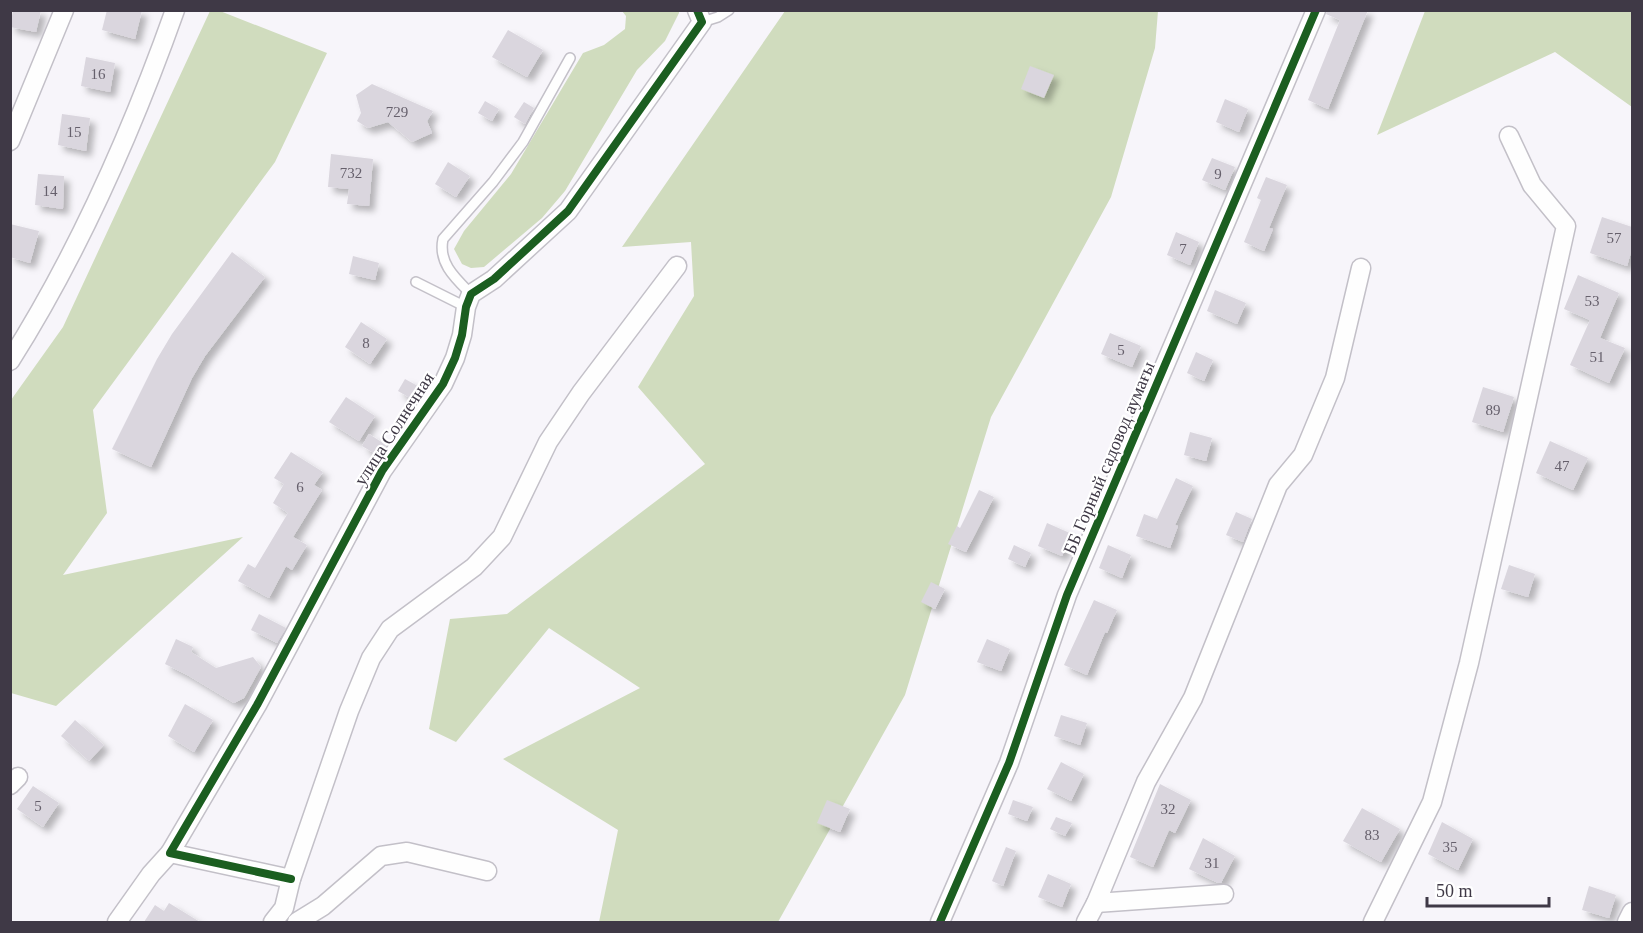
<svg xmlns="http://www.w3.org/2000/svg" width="1643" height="933" viewBox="0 0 1643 933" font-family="Georgia,serif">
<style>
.forest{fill:#d0dcbe}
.building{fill:#dad6de;filter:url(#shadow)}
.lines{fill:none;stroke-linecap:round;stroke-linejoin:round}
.service-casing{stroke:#c3c0c8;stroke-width:12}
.minor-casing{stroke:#c3c0c8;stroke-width:21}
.service{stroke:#fefefe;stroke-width:9}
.minor{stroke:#fefefe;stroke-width:18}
.cycleway-casing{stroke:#fff;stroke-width:11}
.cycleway{stroke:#1b5e20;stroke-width:8}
.labels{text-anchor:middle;stroke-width:4.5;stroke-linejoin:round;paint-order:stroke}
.number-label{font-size:15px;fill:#66606c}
.street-label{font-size:18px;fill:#3f3946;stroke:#fff}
</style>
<defs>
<filter id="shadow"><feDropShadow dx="5.5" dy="5.5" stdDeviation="3" flood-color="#0004"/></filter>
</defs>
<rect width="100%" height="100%" fill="#f7f5fa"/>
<g class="forest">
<path d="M210 11H220L327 53 275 162 93 410 107 513 63 575 243 537 56 706 11 693V400L63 327Z"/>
<path d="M622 11H679V13L665 41 637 70 565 191 542 218 484 267 471 268 462 264 454 249 464 231 511 174 583 53 604 45 625 29 626 16Z"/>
<path d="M785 11H1158L1155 48 1111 197 991 417 905 695 778 922H599L618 830 503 759 640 688 549 628 456 742 429 729 450 619 507 614 705 464 638 387 694 296 691 242 622 247Z"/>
<path d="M1425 11H1632V107L1555 52 1377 135Z"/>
</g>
<g class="building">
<path d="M13 10H41L36 32 10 27Z"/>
<path d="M107 10H142L135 39 102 30Z"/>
<path d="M1327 10H1368L1328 109 1308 100 1340 20 1326 14Z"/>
<path d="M508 30 543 50 527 77 492 57Z"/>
<path d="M86 57 115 63 110 92 81 86Z"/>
<path d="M1030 66 1054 75 1044 98 1021 89Z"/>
<path d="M372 84 433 111 427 121 432 133 412 142 388 122 368 128 357 121 361 113 356 95Z"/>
<path d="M1225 99 1248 109 1239 132 1216 122Z"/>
<path d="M485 101 499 109 492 121 478 113Z"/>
<path d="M524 102 534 108 525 124 514 117Z"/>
<path d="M62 114 90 118 86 151 58 145Z"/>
<path d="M331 154 373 159 369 206 347 204 349 189 328 187Z"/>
<path d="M1212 158 1235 167 1225 190 1202 180Z"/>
<path d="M448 162 470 176 456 197 435 184Z"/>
<path d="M38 174 64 176 63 209 35 205Z"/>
<path d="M1266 177 1287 185 1269 228 1273 229 1264 251 1244 242 1261 200 1257 198Z"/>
<path d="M1602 217 1632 227V249L1627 266 1590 253Z"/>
<path d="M10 224 39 231 30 263 10 257Z"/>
<path d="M1176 232 1199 242 1190 265 1167 255Z"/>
<path d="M232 252 265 277 205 356 192 378 151 467 112 449 157 359 172 334Z"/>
<path d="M353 256 379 263 375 280 349 274Z"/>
<path d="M1578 275 1619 293 1600 338 1625 348 1609 383 1570 365 1590 320 1564 309Z"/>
<path d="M1215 290 1246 303 1237 324 1207 311Z"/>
<path d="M361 322 387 339 370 364 345 347Z"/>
<path d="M1110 333 1141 346 1132 367 1101 354Z"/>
<path d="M1196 352 1213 360 1204 381 1187 373Z"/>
<path d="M405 379 425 390 417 402 398 391Z"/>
<path d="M1483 387 1514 397 1503 432 1472 422Z"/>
<path d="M346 397 375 416 359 441 329 422Z"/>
<path d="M1190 432 1212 438 1206 461 1184 455Z"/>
<path d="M369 434 386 445 379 456 362 446Z"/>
<path d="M1550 441 1588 458 1573 490 1536 473Z"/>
<path d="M291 452 323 472 314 485 322 490 293 537 307 545 292 570 286 566 269 598 238 581 248 564 255 568 288 513 273 503 284 484 274 478Z"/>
<path d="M1176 478 1193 486 1175 525 1178 526 1170 548 1136 536 1144 514 1157 519Z"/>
<path d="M979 490 994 497 966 552 948 544 957 526 960 528Z"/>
<path d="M1236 512 1252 519 1243 542 1226 535Z"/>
<path d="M1047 523 1072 534 1062 556 1038 546Z"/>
<path d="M1014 545 1031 553 1025 567 1008 559Z"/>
<path d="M1108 545 1131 555 1122 578 1099 568Z"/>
<path d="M1509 565 1535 574 1528 597 1501 589Z"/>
<path d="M931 582 945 589 935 609 921 602Z"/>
<path d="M1094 600 1117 610 1107 633 1105 632 1087 675 1064 665Z"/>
<path d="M259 614 286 628 277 643 251 630Z"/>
<path d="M176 639 193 647 191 652 216 668 253 657 261 667 244 698 234 703 189 676 165 664Z"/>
<path d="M987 639 1010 649 1001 671 977 662Z"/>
<path d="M185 704 213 720 194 752 168 736Z"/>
<path d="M1061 715 1087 723 1080 745 1054 736Z"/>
<path d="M75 720 104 745 89 761 61 736Z"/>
<path d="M1061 762 1084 774 1071 801 1047 789Z"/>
<path d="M1160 784 1191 800 1175 833 1169 830 1153 867 1130 857Z"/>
<path d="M33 786 59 803 43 827 17 809Z"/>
<path d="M827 800 850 809 840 832 817 823Z"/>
<path d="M1013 800 1033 807 1027 821 1008 814Z"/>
<path d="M1362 808 1400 829 1381 862 1343 841Z"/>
<path d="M1056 817 1072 823 1065 836 1050 829Z"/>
<path d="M1442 822 1473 839 1458 870 1428 854Z"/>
<path d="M1203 838 1235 856 1221 883H1218L1189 869Z"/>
<path d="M1006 847 1016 851 1003 886 992 881Z"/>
<path d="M1048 874 1071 884 1062 907 1038 897Z"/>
<path d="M1589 886 1616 895 1609 918 1582 910Z"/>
<path d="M169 903 200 922H144L155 905 164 911Z"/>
</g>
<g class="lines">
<defs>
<g id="service">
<path d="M702 22 718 17 729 10"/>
<path d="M416 282 466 307"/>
<path d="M471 294C455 278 438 263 443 239L493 182 523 142 570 58"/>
</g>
<g id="minor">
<path d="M10 141 64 10"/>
<path d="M10 361C79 252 132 131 175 10"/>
<path d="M10 785 18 777"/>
<path d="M291 879 170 853 257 705 382 471 443 384 455 358 462 335 466 307 471 294 494 279 568 211 702 22 697 10"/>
<path d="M1096 903 1224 894"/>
<path d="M117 922 151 874 170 853"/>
<path d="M273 922 284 908 291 879 349 711 371 658 390 629 474 567 502 537 548 442 581 393 677 266"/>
<path d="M297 922 323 906 381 856 407 852 487 871"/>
<path d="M940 922 1009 763 1067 595 1316 10"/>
<path d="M1086 922 1096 903 1146 782 1193 698 1278 485 1303 455 1335 378 1361 268"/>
<path d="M1373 922 1432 802 1469 663 1566 226 1532 185 1509 136"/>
<path d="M1627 922 1632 912"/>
</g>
</defs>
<use href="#service" class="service-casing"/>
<use href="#minor" class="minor-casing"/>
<use href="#service" class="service"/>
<use href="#minor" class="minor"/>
<defs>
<g id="cycleway">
<path d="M291 879 170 853 257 705 382 471 443 384 455 358 462 335 466 307 471 294 494 279 568 211 702 22 697 10"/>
<path d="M940 922 1009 763 1067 595 1316 10"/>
</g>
</defs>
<use href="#cycleway" class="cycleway-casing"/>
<use href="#cycleway" class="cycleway"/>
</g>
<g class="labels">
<g class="number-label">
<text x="98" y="79">16</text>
<text x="397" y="117">729</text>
<text x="74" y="137">15</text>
<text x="351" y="178">732</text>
<text x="1218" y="179">9</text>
<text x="50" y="196">14</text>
<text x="1614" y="243">57</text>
<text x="1183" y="254">7</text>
<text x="1592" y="306">53</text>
<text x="366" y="348">8</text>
<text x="1121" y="355">5</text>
<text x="1597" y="362">51</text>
<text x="1493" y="415">89</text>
<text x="1562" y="471">47</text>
<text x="300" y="492">6</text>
<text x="38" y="811">5</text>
<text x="1168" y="814">32</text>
<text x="1372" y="840">83</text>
<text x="1450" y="852">35</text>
<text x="1212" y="868">31</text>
</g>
<g class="street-label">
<text transform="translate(394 429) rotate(-57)" y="6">улица Солнечная</text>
<text transform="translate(1109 458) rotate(-67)" y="6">ББ Горный садовод аумағы</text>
</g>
</g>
<rect width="1643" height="933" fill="none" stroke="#3f3946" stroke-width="24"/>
<path d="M1427 897v9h122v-9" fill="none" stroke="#3f3946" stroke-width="3"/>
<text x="1436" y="897" font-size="18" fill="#3f3946" stroke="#ffffff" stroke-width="4.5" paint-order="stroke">50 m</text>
</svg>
